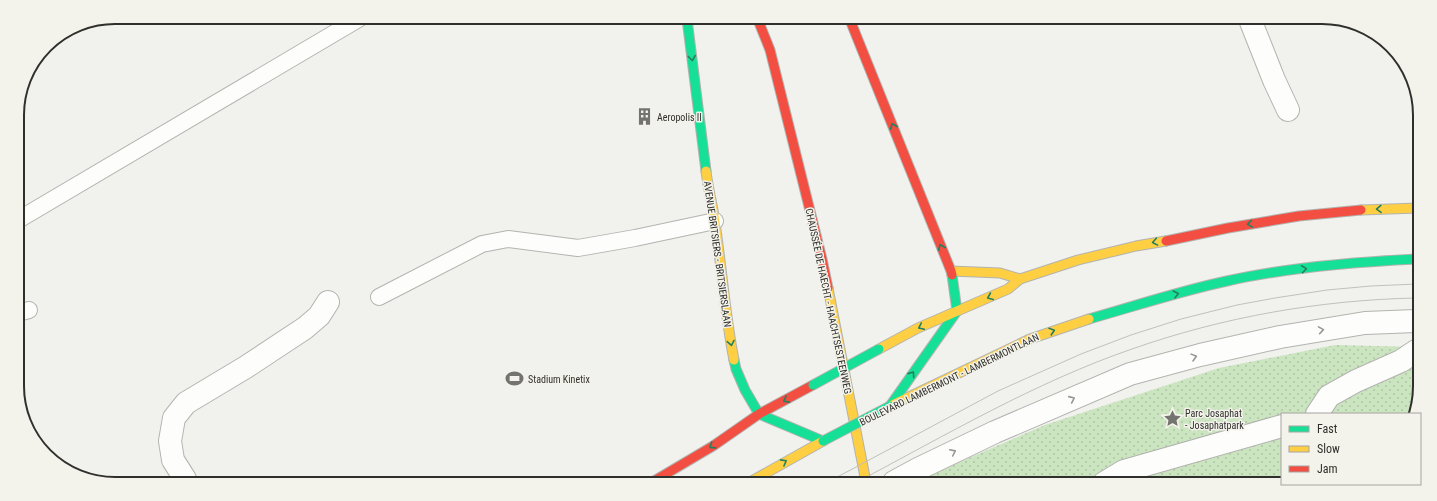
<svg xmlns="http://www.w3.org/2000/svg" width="1437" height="501" viewBox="0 0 1437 501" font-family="'Roboto Condensed',sans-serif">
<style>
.park{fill:url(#park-dots)}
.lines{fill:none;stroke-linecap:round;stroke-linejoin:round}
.lane-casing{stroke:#b3b3b0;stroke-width:18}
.street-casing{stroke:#b3b3b0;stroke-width:24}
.fast-casing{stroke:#b3b3b0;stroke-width:11}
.slow-casing{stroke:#b3b3b0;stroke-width:11}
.jam-casing{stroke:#b3b3b0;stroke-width:11}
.lane{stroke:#fdfdfc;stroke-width:16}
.street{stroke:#fdfdfc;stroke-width:22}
.fast{stroke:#16e098;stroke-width:9}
.slow{stroke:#ffcf43;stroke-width:9}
.jam{stroke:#f24e42;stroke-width:9}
.tram{stroke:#c0c0be;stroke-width:1}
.fast-bridge-casing{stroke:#b3b3b0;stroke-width:11;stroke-linecap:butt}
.fast-bridge{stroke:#16e098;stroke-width:9}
.oneway{stroke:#247f5d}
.oneway2{stroke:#969694}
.labels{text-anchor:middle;stroke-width:3;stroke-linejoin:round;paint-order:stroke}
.poi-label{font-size:10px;fill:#2f2f2c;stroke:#f3f2eb;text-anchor:start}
.street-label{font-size:10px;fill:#2f2f2c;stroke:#f3f2eb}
.rim{fill:none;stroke:#2f2f2c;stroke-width:2}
</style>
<defs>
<pattern id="park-dots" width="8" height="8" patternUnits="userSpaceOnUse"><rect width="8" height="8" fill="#cbe5c0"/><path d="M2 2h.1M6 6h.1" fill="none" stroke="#afc5a5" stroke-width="1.8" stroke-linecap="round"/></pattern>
</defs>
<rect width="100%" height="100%" fill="#f1f1ed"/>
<path class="park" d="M1335 345 1416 347 1415 414H1282V484L913 482 1045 425 1219 368Z"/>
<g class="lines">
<defs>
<g id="lane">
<path d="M18 220 360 18"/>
<path d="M379 297 482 244 508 239 578 248 635 238 715 221"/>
<path d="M18 313 29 310"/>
</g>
<g id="street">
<path d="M1251 22 1274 80 1288 110"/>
<path d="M1317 414 1329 396 1356 381 1401 361 1416 351"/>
<path d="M185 479 173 460 170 441 174 418 186 403 246 367 305 328 319 316 328 302"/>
<path d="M894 482 918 469 995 432 1130 374 1200 355 1280 337 1365 323 1416 321"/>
<path d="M1104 483 1124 471 1282 426"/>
</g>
<g id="fast">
<path d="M687 19 706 171"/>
<path d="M1089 319C1135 306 1180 291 1227 281 1289 267 1354 262 1417 259"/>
<path d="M734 360 736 369 745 390 759 414 823 441"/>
<path d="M890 406 957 311 952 275"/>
</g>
<g id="slow">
<path d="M706 171C708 189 713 206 715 223 722 269 725 315 734 360"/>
<path d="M1361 210 1418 208"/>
<path d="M951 271 1000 273 1020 279"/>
<path d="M828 288 866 482"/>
<path d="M879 349 918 328 1008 289 1020 279 1078 260 1136 246 1166 241"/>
<path d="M890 406 1030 339 1089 319"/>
<path d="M750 482 823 441"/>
</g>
<g id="jam">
<path d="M758 20 770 50 822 259 828 288"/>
<path d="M850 20 951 271 952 275"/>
<path d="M1166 241 1228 228 1299 216 1361 210"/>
<path d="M654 481 713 446 759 414 813 385"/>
</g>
</defs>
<use href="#lane" class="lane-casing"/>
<use href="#street" class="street-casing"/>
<use href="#fast" class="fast-casing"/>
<use href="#slow" class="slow-casing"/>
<use href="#jam" class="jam-casing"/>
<use href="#lane" class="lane"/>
<use href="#street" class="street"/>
<use href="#fast" class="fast"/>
<use href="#slow" class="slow"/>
<use href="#jam" class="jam"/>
<g class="tram">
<path d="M828 482 998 391 1081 354 1131 335 1181 319 1237 305 1275 298 1327 290 1371 286 1417 284"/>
<path d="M857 482C946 435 1036 382 1132 349 1223 317 1320 300 1416 298"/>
</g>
<defs>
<g id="fast-bridge">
<path d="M813 385 879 349"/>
<path d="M823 441 890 406"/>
</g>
</defs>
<use href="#fast-bridge" class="fast-bridge-casing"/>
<use href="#fast-bridge" class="fast-bridge"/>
</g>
<defs><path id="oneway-chevron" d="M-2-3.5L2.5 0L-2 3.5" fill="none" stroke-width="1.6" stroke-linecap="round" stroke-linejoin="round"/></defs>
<g class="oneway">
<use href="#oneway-chevron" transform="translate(692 58) rotate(83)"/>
<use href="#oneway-chevron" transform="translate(893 126) rotate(-112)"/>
<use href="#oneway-chevron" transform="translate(1379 209) rotate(178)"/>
<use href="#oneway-chevron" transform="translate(1250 224) rotate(171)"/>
<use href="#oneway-chevron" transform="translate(1155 242) rotate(170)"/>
<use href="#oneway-chevron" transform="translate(941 247) rotate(-112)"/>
<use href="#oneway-chevron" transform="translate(1304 269) rotate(-8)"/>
<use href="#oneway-chevron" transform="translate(1176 294) rotate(-14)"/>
<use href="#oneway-chevron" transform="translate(990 297) rotate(157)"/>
<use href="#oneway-chevron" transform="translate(921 327) rotate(155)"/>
<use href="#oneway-chevron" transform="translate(1052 331) rotate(-18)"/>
<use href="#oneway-chevron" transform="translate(731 343) rotate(79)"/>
<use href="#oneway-chevron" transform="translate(912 374) rotate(-55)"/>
<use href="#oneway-chevron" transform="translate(786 400) rotate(152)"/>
<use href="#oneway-chevron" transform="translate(712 446) rotate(147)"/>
<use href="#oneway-chevron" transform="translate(784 462) rotate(-29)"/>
</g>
<g class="oneway2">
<use href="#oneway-chevron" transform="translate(1321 330) rotate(-9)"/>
<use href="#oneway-chevron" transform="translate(1194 357) rotate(-15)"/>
<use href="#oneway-chevron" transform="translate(1072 399) rotate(-24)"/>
<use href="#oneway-chevron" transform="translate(953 452) rotate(-26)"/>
</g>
<defs>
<symbol id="building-bare" viewBox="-9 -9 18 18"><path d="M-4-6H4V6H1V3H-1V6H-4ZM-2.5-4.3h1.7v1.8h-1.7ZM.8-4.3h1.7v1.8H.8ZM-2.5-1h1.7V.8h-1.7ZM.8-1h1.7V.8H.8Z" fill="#737370" stroke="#f3f2eb" stroke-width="2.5" paint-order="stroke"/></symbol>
<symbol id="stadium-bare" viewBox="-9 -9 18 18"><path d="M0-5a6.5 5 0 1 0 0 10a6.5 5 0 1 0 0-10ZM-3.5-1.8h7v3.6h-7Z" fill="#737370" stroke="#f3f2eb" stroke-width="2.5" paint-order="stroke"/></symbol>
<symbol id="sight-bare" viewBox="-9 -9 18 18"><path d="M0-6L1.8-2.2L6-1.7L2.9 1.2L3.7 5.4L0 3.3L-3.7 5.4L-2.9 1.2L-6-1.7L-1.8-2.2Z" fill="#737370" stroke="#f3f2eb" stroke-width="2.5" paint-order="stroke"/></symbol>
</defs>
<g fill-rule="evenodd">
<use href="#building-bare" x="632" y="104" width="25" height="25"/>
<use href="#stadium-bare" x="502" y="366" width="25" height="25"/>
<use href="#sight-bare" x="1160" y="406" width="25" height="25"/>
</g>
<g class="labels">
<g class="poi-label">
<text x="657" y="121">Aeropolis II</text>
<text x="528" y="383">Stadium Kinetix</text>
<text x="1185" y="417">Parc Josaphat<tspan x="1185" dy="12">- Josaphatpark</tspan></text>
</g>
<g class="street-label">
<text transform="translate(718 254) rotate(82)" y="4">AVENUE BRITSIERS - BRITSIERSLAAN</text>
<text transform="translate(829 301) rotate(78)" y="4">CHAUSSÉE DE HAECHT - HAACHTSESTEENWEG</text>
<text transform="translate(949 379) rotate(-26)" y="4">BOULEVARD LAMBERMONT - LAMBERMONTLAAN</text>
</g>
</g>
<path d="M0 0H1437V501H0ZM115 24H1322A91 91 0 0 1 1413 115V386A91 91 0 0 1 1322 477H115A91 91 0 0 1 24 386V115A91 91 0 0 1 115 24Z" fill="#f3f2eb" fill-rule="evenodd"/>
<path class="rim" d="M115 24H1322A91 91 0 0 1 1413 115V386A91 91 0 0 1 1322 477H115A91 91 0 0 1 24 386V115A91 91 0 0 1 115 24Z"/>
<rect x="1281" y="413" width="140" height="72" fill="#f3f2eb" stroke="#a5a49f"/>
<rect x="1289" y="426" width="20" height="6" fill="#16e098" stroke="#a5a49f"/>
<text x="1317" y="433" font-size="12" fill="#2f2f2c">Fast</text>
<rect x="1289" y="446" width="20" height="6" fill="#ffcf43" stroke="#a5a49f"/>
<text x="1317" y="453" font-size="12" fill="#2f2f2c">Slow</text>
<rect x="1289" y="466" width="20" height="6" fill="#f24e42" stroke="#a5a49f"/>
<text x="1317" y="473" font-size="12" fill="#2f2f2c">Jam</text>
</svg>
